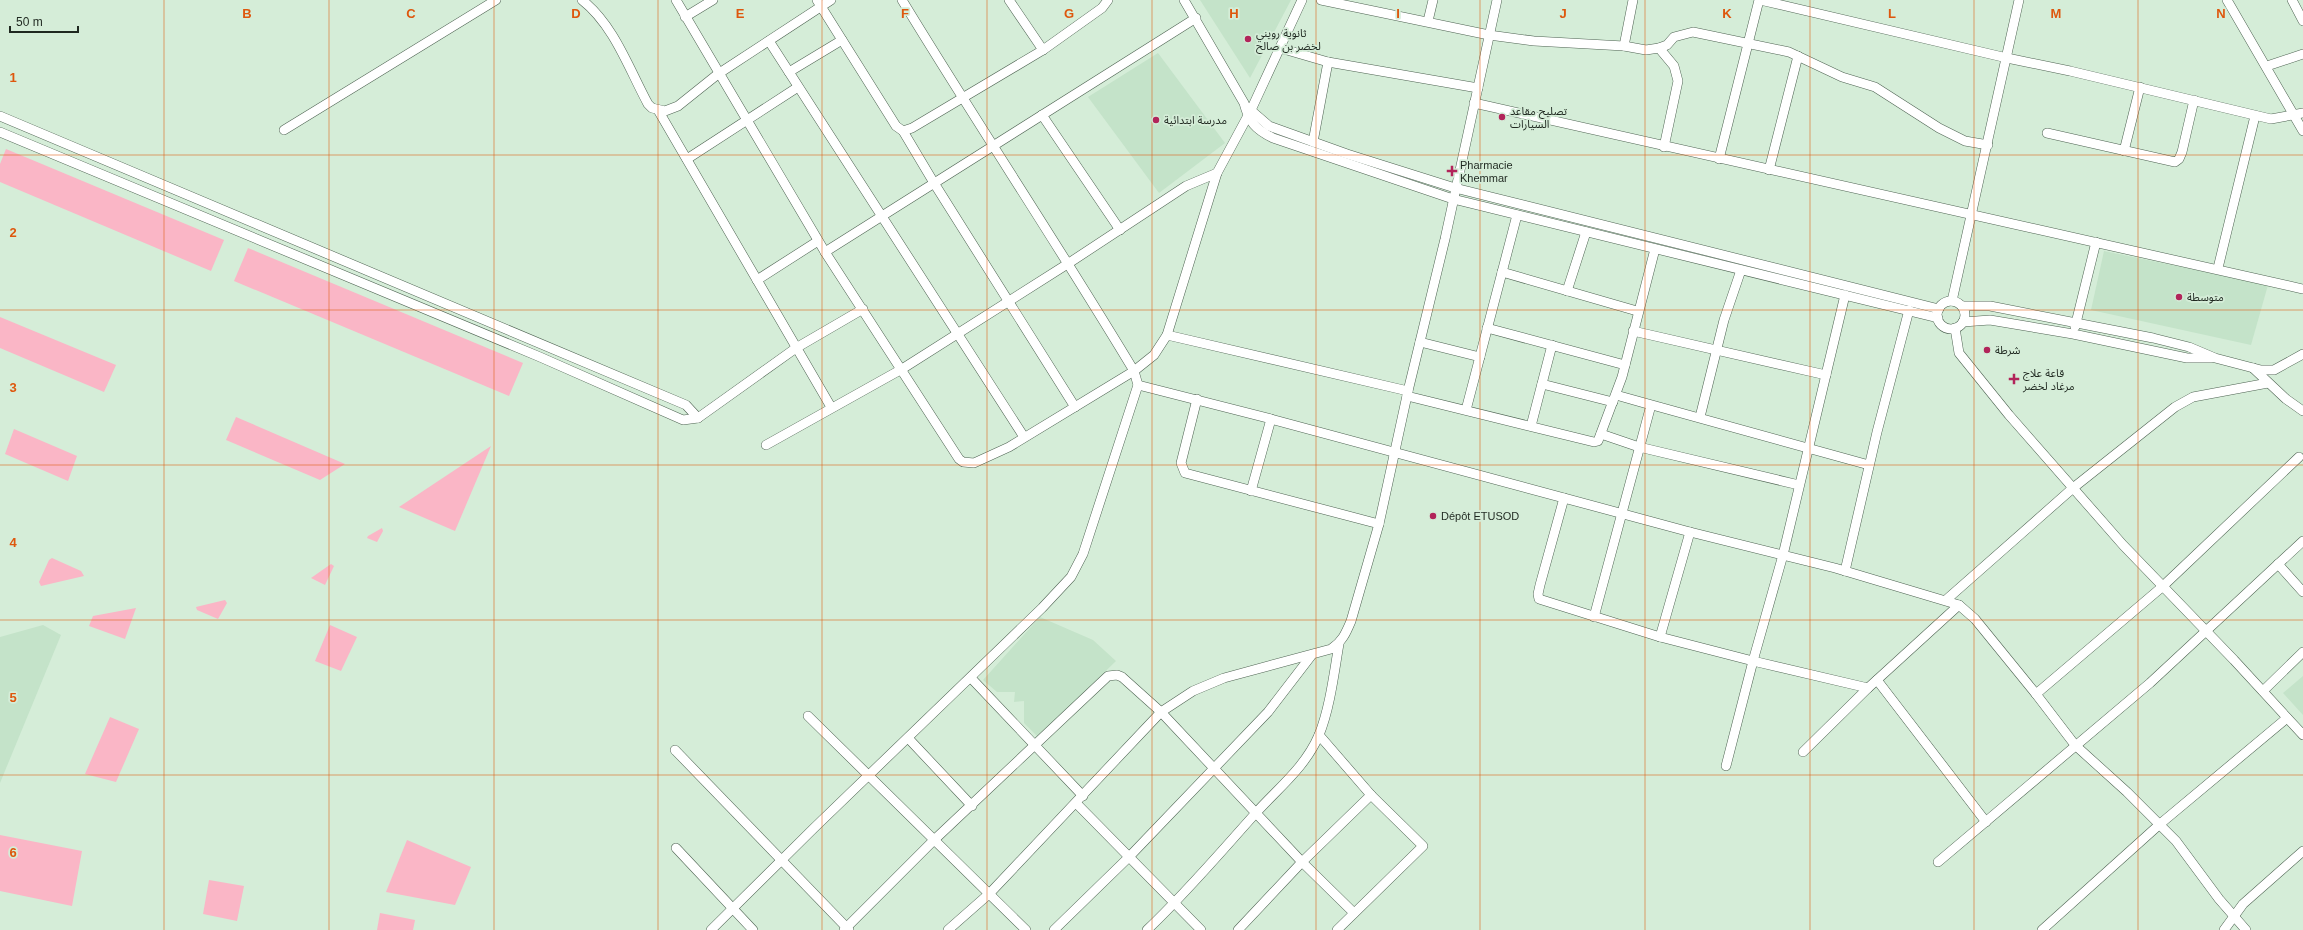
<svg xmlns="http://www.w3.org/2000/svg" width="2303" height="930" viewBox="0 0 2303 930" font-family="Helvetica,'Noto Sans Arabic',sans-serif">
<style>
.built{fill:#c4e3c9}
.green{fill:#fab6c6}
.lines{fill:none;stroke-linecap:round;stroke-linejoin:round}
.street-casing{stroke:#4e6352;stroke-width:10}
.street{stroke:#fff;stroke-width:9}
.grid{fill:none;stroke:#de570d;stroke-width:1;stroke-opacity:0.55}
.poi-dot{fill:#b2245a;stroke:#d5edd8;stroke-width:1.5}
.labels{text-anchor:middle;stroke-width:3.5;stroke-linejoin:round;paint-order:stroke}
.poi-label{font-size:11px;fill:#1f2820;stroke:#d5edd8;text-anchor:start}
.grid-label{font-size:13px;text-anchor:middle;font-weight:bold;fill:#de570d;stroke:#d5edd8;stroke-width:3.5;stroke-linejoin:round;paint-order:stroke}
</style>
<rect width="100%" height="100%" fill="#d5edd8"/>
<g class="built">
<path d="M1200 0H1291L1250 78Z"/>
<path d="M1158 53 1225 143 1159 193 1088 97Z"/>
<path d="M2104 251 2268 285 2251 345 2091 310Z"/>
<path d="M1040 617 1093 640 1116 661 1038 737 1024 723V701L1014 702 1015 692H997L983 680Z"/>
<path d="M43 625 61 635 0 783V637Z"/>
<path d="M2303 676V715L2283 693Z"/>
</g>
<g class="green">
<path d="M6 149 224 240 211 271 0 182V164Z"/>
<path d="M248 248 523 363 509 396 234 281Z"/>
<path d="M0 317 116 365 104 392 0 348Z"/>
<path d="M236 417 345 464 320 480 226 440Z"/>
<path d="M14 429 77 456 68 481 5 454Z"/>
<path d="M491 446 455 531 399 507Z"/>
<path d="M382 528 383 531 377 542 367 538 368 536Z"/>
<path d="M52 558 81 571 84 576 41 586 39 582 49 560Z"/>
<path d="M331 564 334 566 325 585 311 578Z"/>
<path d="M225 600 227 603 218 619 197 610 196 607 200 606Z"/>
<path d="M136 608 125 639 89 626 93 616Z"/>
<path d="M330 625 357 637 341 671 315 661Z"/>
<path d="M110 717 139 729 116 782 85 774Z"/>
<path d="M0 835 82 851 72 906 0 891Z"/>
<path d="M407 840 471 867 455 905 386 892Z"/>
<path d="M209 880 244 886 237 921 203 914Z"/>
<path d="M380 913 415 920 413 930H377Z"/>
</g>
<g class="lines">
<defs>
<g id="street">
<path d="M582 0C614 25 629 69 648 104L652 108 665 111 678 106 718 74 831 0"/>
<path d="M676 0 825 252 959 459 963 462 974 463 1009 447 1134 371 1154 355 1167 335 1217 173 1251 110 1302 0"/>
<path d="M817 0 896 126 903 131 912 128 1043 50 1102 8 1108 0"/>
<path d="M1009 0 1043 50"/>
<path d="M1184 0 1244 103C1249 122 1255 129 1273 138L1453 199 1938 318"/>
<path d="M1321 0 1489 35 1534 41 1624 46 1646 50 1659 48 1667 45 1674 37 1693 32 1789 52 1842 77 1875 87 1939 128 1965 141 1988 145"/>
<path d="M1760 0 2007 58 2070 71 2271 119 2303 113"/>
<path d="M2227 0 2303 131"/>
<path d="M2292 0 2303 21"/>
<path d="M685 17 713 0"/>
<path d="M1428 21 1433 0"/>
<path d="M769 41 1024 437"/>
<path d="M1624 46 1633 0"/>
<path d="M1280 48 1328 62 1478 88"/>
<path d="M1659 48 1674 66 1678 81 1664 147"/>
<path d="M2267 66 2303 54"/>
<path d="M789 72 842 40"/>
<path d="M1474 103 2303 289"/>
<path d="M1247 107 1269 126 1347 154 1455 188 1939 309"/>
<path d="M658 110 831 407"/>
<path d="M1042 115 1120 230"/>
<path d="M0 116 686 405 698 418"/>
<path d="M284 130 496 0"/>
<path d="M903 131 934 183 1075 407"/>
<path d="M0 132 540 357 683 420 698 418 796 348 863 309"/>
<path d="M2047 133 2175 162 2179 159 2182 152 2194 100"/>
<path d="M1313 142 1328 62"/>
<path d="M2124 151 2140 87"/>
<path d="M687 159 798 87"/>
<path d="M1719 159 1759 0"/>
<path d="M1769 170 1798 56"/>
<path d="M825 252 1196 18"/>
<path d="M2218 268 2255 116"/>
<path d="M1502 272 1637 311"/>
<path d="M757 280 818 241"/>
<path d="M1567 291 1586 232"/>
<path d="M1952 301 2019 0"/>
<circle cx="1951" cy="315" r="14"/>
<path d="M1963 306H1990L2153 338 2189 347 2215 358 2261 370H2274L2303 354"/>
<path d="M1963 322 1990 320 2073 334 2187 358H2211"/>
<path d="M2075 327 2096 242"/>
<path d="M1487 328 1625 365"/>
<path d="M1955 328 1959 353 2009 415 2123 545 2234 660 2303 735"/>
<path d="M1633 331 1826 375"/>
<path d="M1167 335 1408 391"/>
<path d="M1420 342 1480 357"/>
<path d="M2253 368 2286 399 2303 411"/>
<path d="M1542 384 1613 402"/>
<path d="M1138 385 1271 419 1690 532 1835 568 1959 605 1975 619 2036 694 2075 745 2127 792 2176 841 2219 899 2246 930"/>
<path d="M1407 396 1594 442 1598 441 1622 377 1655 249"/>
<path d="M1197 399 1181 463 1185 473 1379 524"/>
<path d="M1466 410 1517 215"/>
<path d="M1700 417 1724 320 1741 270"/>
<path d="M1531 426 1552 345"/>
<path d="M1601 434 1639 447 1799 485"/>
<path d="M766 445 902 369 1069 263 1186 186 1217 173"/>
<path d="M1251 491 1271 419"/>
<path d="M1564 498 1540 585 1538 594 1539 599 1660 637 1753 661 1783 555 1845 295"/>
<path d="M2278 564 2303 592"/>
<path d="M1845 571 1877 432 1909 310"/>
<path d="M1946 600 2073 488 2175 407 2193 397 2268 383"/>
<path d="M1594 617 1651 405 1616 395 1869 465"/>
<path d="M1660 637 1690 532"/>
<path d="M971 678 1083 796"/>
<path d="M1877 680 1986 822"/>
<path d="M2263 691 2303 652"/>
<path d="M2036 694 2162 587 2299 457"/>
<path d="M808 716 1026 930"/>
<path d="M1319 735 1371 795 1423 846 1337 930"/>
<path d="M908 738 972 806"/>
<path d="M675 750 849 930"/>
<path d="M1803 752 1868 688 1959 605"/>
<path d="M1726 766 1753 661 1868 688"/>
<path d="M1076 803 1201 930"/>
<path d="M676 848 753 930"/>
<path d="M1938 862 2150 683 2303 541"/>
<path d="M711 930 814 828 1042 608 1071 577 1083 554 1138 385 1134 371C1059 246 978 125 902 0"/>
<path d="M844 930 933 841 1108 676 1117 675 1122 677 1161 712 1302 862 1354 913"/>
<path d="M948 930 990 893 1161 712 1193 691 1224 678 1331 649C1342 642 1346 633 1351 621L1379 524 1408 391 1445 239 1497 0"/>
<path d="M1054 930 1129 857 1268 712 1311 656"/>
<path d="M1147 930C1185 894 1219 854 1254 815 1277 789 1305 768 1319 735 1330 708 1334 673 1339 644"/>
<path d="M1238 930 1302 862 1371 795"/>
<path d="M2042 930 2160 824 2287 718"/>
<path d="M2224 930 2243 904 2303 851"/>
</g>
</defs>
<use href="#street" class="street-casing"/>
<use href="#street" class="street"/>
</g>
<path class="grid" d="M164 0V930M329 0V930M494 0V930M658 0V930M822 0V930M987 0V930M1152 0V930M1316 0V930M1480 0V930M1645 0V930M1810 0V930M1974 0V930M2138 0V930M0 155H2303M0 310H2303M0 465H2303M0 620H2303M0 775H2303"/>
<g class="poi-dot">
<circle cx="1248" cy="39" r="4"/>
<circle cx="1502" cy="117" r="4"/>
<circle cx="1156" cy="120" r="4"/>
<path d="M1450 165h4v4h4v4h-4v4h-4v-4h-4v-4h4z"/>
<circle cx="2179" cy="297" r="4"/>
<circle cx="1987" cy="350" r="4"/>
<path d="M2012 373h4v4h4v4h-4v4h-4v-4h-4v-4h4z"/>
<circle cx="1433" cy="516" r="4"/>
</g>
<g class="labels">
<g class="poi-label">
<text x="1256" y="37">ثانوية رويني<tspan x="1256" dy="13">لخضر بن صالح</tspan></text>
<text x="1510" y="115">تصليح مقاعد<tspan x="1510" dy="13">السيارات</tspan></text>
<text x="1164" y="124">مدرسة ابتدائية</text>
<text x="1460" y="169">Pharmacie<tspan x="1460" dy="13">Khemmar</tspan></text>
<text x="2187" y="301">متوسطة</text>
<text x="1995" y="354">شرطة</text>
<text x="2023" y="377">قاعة علاج<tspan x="2023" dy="13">مرغاد لخضر</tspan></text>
<text x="1441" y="520">Dépôt ETUSOD</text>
</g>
</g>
<g class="grid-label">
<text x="247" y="18">B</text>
<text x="411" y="18">C</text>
<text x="576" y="18">D</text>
<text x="740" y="18">E</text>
<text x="905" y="18">F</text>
<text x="1069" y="18">G</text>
<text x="1234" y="18">H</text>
<text x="1398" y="18">I</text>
<text x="1563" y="18">J</text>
<text x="1727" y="18">K</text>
<text x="1892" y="18">L</text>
<text x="2056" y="18">M</text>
<text x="2221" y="18">N</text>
<text x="13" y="82">1</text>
<text x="13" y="237">2</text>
<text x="13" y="392">3</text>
<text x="13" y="547">4</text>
<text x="13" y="702">5</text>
<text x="13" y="857">6</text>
</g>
<path d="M10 26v6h68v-6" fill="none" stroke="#1f2820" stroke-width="2"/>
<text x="16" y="26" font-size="12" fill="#1f2820" stroke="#d5edd8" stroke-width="3" paint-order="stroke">50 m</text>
</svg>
